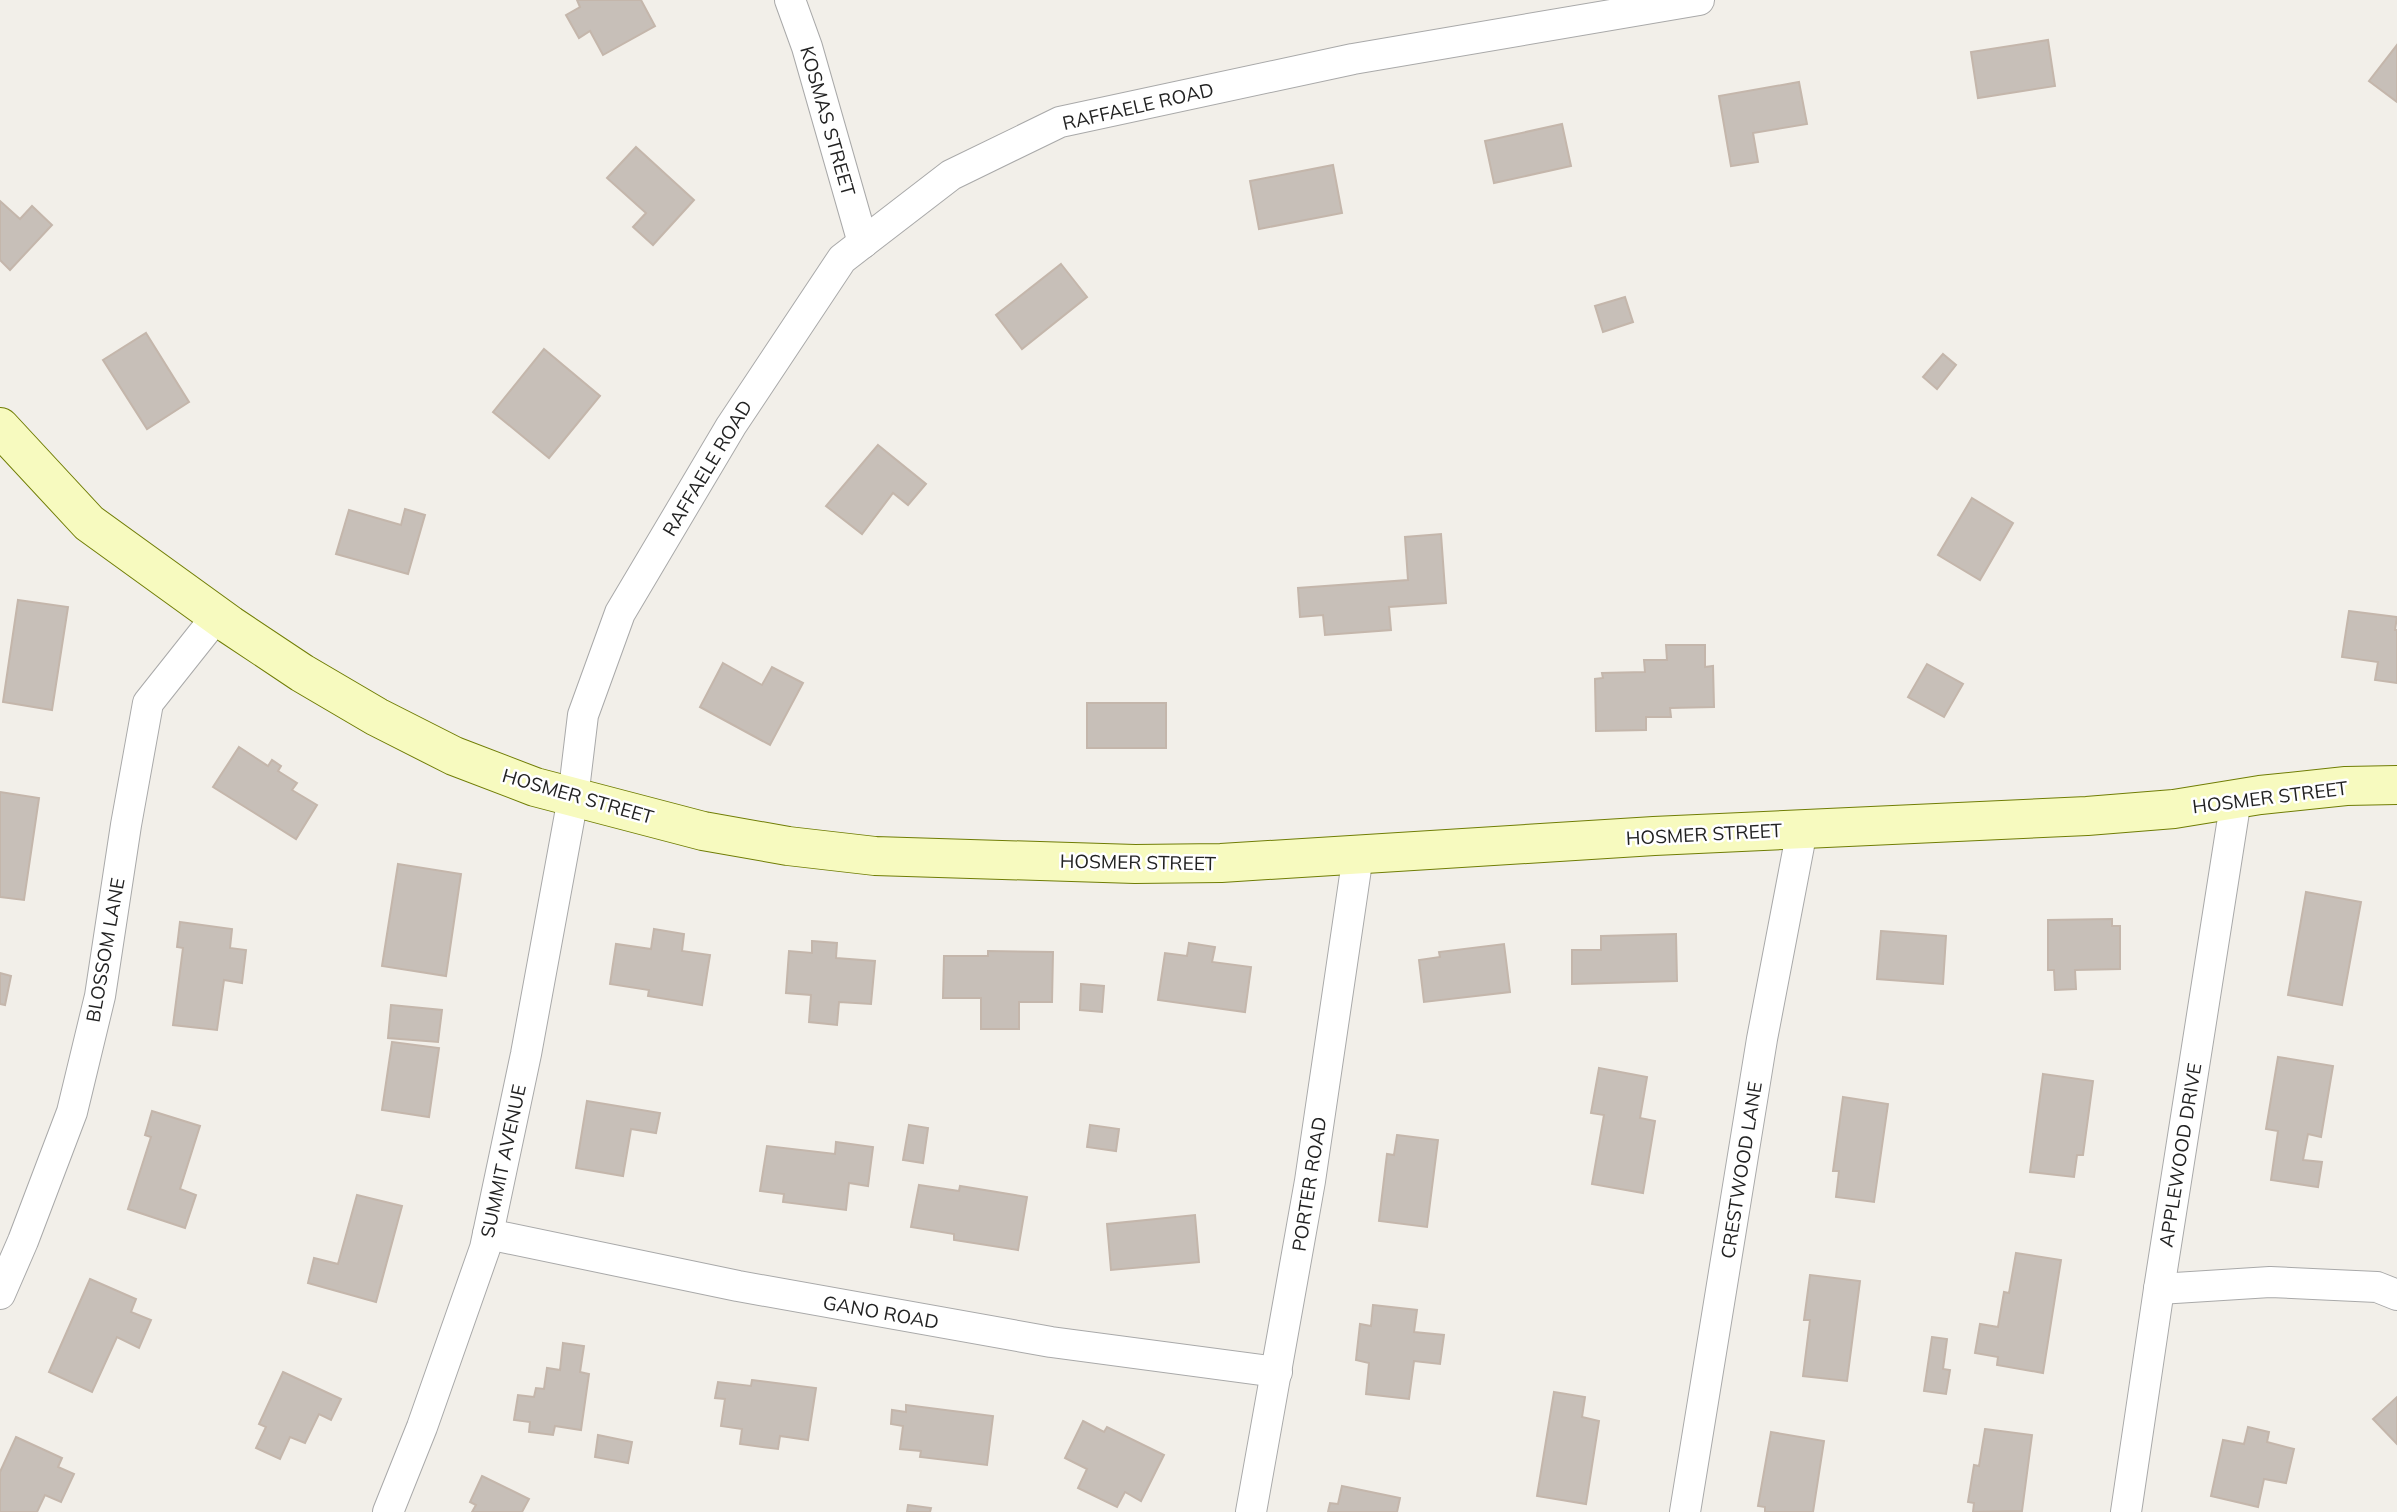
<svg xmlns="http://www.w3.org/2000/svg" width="2397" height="1512" viewBox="0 0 2397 1512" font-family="Mulish,sans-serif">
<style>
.building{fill:#c7bfb8;stroke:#c4b6ab;stroke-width:2}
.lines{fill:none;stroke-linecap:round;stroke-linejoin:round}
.street-casing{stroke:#a9a9a9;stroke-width:32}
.secondary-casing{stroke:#707d05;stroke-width:40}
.street{stroke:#fff;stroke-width:30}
.secondary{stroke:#f7fabf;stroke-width:38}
.labels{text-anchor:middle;stroke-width:5;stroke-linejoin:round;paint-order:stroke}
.street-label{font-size:19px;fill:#222;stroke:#fff}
</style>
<rect width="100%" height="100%" fill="#f2efe9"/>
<g class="building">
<path d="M577 0H641L655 26 603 55 590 31 579 38 566 15 580 7Z"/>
<path d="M2048 40 2055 86 1978 98 1971 52Z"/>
<path d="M2397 45V102L2369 81Z"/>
<path d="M1799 82 1807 124 1753 133 1758 162 1731 166 1719 96Z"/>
<path d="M1562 124 1571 166 1494 183 1485 141Z"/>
<path d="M636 147 694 200 653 245 633 227 646 213 607 178Z"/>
<path d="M1333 165 1342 213 1259 229 1250 181Z"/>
<path d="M0 201 20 219 32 206 52 225 10 270 0 260Z"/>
<path d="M1061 264 1087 297 1022 349 996 315Z"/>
<path d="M1625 297 1633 322 1603 332 1595 306Z"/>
<path d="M146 333 189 402 147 429 103 360Z"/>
<path d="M544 349 600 396 549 458 493 412Z"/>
<path d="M1943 354 1956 365 1937 389 1923 377Z"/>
<path d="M878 445 926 484 908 505 893 493 862 534 826 506Z"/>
<path d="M1972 498 2013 523 1980 580 1938 555Z"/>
<path d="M405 509 425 515 408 574 336 554 349 510 401 525Z"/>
<path d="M1441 534 1446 603 1389 607 1391 630 1325 635 1323 615 1300 617 1298 588 1408 580 1405 537Z"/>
<path d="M18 600 68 607 52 710 3 702Z"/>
<path d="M2349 611 2397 617 2395 630H2397V683L2375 680 2378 662 2342 657Z"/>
<path d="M1666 645H1705V667L1713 666 1714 707 1670 708 1671 717H1646V730L1596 731 1595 679 1603 678 1602 673 1645 672 1644 660H1667Z"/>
<path d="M723 663 762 685 772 667 803 683 770 745 700 707Z"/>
<path d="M1927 664 1963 684 1944 717 1908 697Z"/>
<rect x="1087" y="703" width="79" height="45"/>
<path d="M239 747 268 766 272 760 281 766 278 771 297 783 292 790 317 805 296 839 213 787Z"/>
<path d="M0 792 39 798 24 900 0 897Z"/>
<path d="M398 864 461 874 446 976 382 966Z"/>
<path d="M2306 892 2361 902 2342 1005 2288 995Z"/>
<path d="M2112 919V926H2120V969L2075 970 2076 989 2055 990 2054 970H2048V920Z"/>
<path d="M180 922 232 929 230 948 246 950 242 983 224 980 217 1030 173 1025 183 948 177 947Z"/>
<path d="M654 929 684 934 682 951 710 955 702 1005 648 996 649 990 610 984 616 944 651 949Z"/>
<path d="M1881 931 1946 936 1943 984 1877 979Z"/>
<path d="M1676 934 1677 981 1572 984V950H1601V936Z"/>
<path d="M812 941 837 943 836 958 875 961 871 1004 839 1002 837 1025 809 1022 811 995 786 993 789 951 812 953Z"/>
<path d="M1189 943 1215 947 1212 962 1251 967 1245 1012 1158 1000 1165 953 1187 956Z"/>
<path d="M1504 944 1510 992 1424 1002 1419 960 1440 957 1439 952Z"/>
<path d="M988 951 1053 952 1052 1002H1019V1029H981V998H943L944 956H988Z"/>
<path d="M0 973 11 976 5 1005 0 1004Z"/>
<path d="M1081 984 1104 986 1102 1012 1080 1010Z"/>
<path d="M391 1005 442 1010 438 1042 388 1038Z"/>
<path d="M392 1042 439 1048 429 1117 382 1110Z"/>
<path d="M2278 1057 2333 1066 2321 1137 2308 1134 2303 1160 2322 1162 2318 1187 2271 1180 2278 1131 2266 1129Z"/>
<path d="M1599 1068 1647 1077 1640 1118 1655 1121 1643 1193 1592 1184 1604 1115 1591 1113Z"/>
<path d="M2043 1074 2093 1081 2083 1155H2077L2074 1177 2030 1172Z"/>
<path d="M1843 1097 1888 1104 1874 1202 1836 1197 1839 1171H1833Z"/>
<path d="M587 1101 660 1113 656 1133 631 1129 623 1176 576 1168Z"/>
<path d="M152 1111 200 1126 180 1189 196 1195 185 1228 128 1209 151 1137 145 1135Z"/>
<path d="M909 1125 928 1128 923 1163 903 1160Z"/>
<path d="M1090 1125 1119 1129 1116 1151 1087 1147Z"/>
<path d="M1397 1135 1438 1140 1427 1227 1379 1221 1387 1154 1394 1155Z"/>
<path d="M836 1142 873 1147 868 1186 849 1183 846 1210 783 1202 784 1194 760 1191 767 1146 835 1154Z"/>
<path d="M919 1185 959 1191 960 1186 1027 1197 1018 1250 954 1240V1234L911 1227Z"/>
<path d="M357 1195 402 1206 376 1302 308 1283 314 1258 338 1264Z"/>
<path d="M1195 1215 1199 1262 1111 1270 1107 1224Z"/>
<path d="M2016 1253 2061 1260 2043 1373 1997 1365 1998 1357 1975 1353 1980 1324 1998 1327 2004 1292 2009 1293Z"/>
<path d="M1810 1275 1860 1281 1847 1381 1803 1376 1810 1320H1804Z"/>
<path d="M90 1279 136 1299 131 1312 151 1320 139 1348 117 1337 92 1392 49 1372Z"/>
<path d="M1373 1305 1417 1310 1414 1332 1444 1335 1440 1364 1414 1361 1409 1399 1366 1394 1369 1363 1356 1360 1360 1324 1371 1326Z"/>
<path d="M1932 1337 1947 1339 1943 1369 1950 1370 1946 1394 1924 1391Z"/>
<path d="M563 1343 584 1346 580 1372 589 1374 581 1430 555 1426 553 1435 529 1432 530 1422 514 1420 518 1395 534 1397 536 1388 544 1389 547 1368 560 1370Z"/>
<path d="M283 1372 341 1399 331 1420 319 1414 305 1443 290 1437 280 1459 256 1448 266 1427 259 1424Z"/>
<path d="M752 1380 816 1388 808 1440 780 1436 778 1449 740 1444 742 1429 721 1426 725 1399 715 1398 718 1382 751 1386Z"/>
<path d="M1554 1392 1585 1397 1582 1417 1599 1421 1586 1504 1537 1496Z"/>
<path d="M2397 1397V1444L2373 1419Z"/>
<path d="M906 1405 993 1416 987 1465 920 1457 921 1451 900 1449 903 1426 891 1424 892 1410 906 1412Z"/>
<path d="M1083 1421 1104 1432 1107 1427 1164 1455 1141 1501 1125 1492 1117 1507 1078 1488 1087 1469 1065 1458Z"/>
<path d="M2248 1427 2269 1432 2267 1442 2294 1449 2286 1483 2264 1479 2258 1507 2211 1496 2223 1440 2244 1444Z"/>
<path d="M1985 1429 2032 1435 2022 1511 1973 1512 1974 1503 1968 1502 1974 1465 1979 1466Z"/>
<path d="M1771 1432 1824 1441 1813 1512H1765V1507L1758 1506Z"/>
<path d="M598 1435 632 1442 628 1463 595 1457Z"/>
<path d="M16 1437 62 1458 58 1467 74 1474 61 1502 45 1495 37 1512H0V1472Z"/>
<path d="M482 1476 529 1499 522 1512H472L476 1505 470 1502Z"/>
<path d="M1342 1486 1400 1498 1397 1512H1328L1330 1503 1338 1504Z"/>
<path d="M908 1505 931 1508 930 1512H907Z"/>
</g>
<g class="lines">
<defs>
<g id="street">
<path d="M790 0 807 47 863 243"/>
<path d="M488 1234 738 1286 1051 1342 1277 1372"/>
<path d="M2159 1289 2270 1282 2377 1287 2397 1295"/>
<path d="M0 1294 23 1241 72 1112 100 996 126 825 148 703 217 616"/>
<path d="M388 1512 422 1427 485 1248 526 1054 573 798 583 715 620 613 731 426 842 259 951 175 1060 122 1353 59 1699 0"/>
<path d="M1251 1512 1310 1181 1358 855"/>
<path d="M1685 1512 1762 1039 1802 830"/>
<path d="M2126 1512 2159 1289 2236 799"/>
</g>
<path id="secondary" d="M0 427 89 523 230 625 302 673 377 717 454 756 535 787 703 831 788 846 875 856 1135 864 1221 863 1654 836 2087 816 2174 809 2260 795 2346 786 2397 785"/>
</defs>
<use href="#street" class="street-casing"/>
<use href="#secondary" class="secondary-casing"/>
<use href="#street" class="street"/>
<use href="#secondary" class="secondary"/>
</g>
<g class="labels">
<g class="street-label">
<text transform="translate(1138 106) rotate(-13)" y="7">RAFFAELE ROAD</text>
<text transform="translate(828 121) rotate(74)" y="7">KOSMAS STREET</text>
<text transform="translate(707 468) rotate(-59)" y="7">RAFFAELE ROAD</text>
<text transform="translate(578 796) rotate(16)" y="7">HOSMER STREET</text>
<text transform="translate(2270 797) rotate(-7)" y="7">HOSMER STREET</text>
<text transform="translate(1704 834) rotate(-3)" y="7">HOSMER STREET</text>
<text transform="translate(1138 862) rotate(1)" y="7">HOSMER STREET</text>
<text transform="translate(105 950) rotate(-80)" y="7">BLOSSOM LANE</text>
<text transform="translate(2180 1155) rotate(-81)" y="7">APPLEWOOD DRIVE</text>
<text transform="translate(503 1161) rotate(-78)" y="7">SUMMIT AVENUE</text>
<text transform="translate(1741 1170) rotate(-81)" y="7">CRESTWOOD LANE</text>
<text transform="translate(1309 1184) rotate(-81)" y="7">PORTER ROAD</text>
<text transform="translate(881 1312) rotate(10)" y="7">GANO ROAD</text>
</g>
</g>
</svg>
